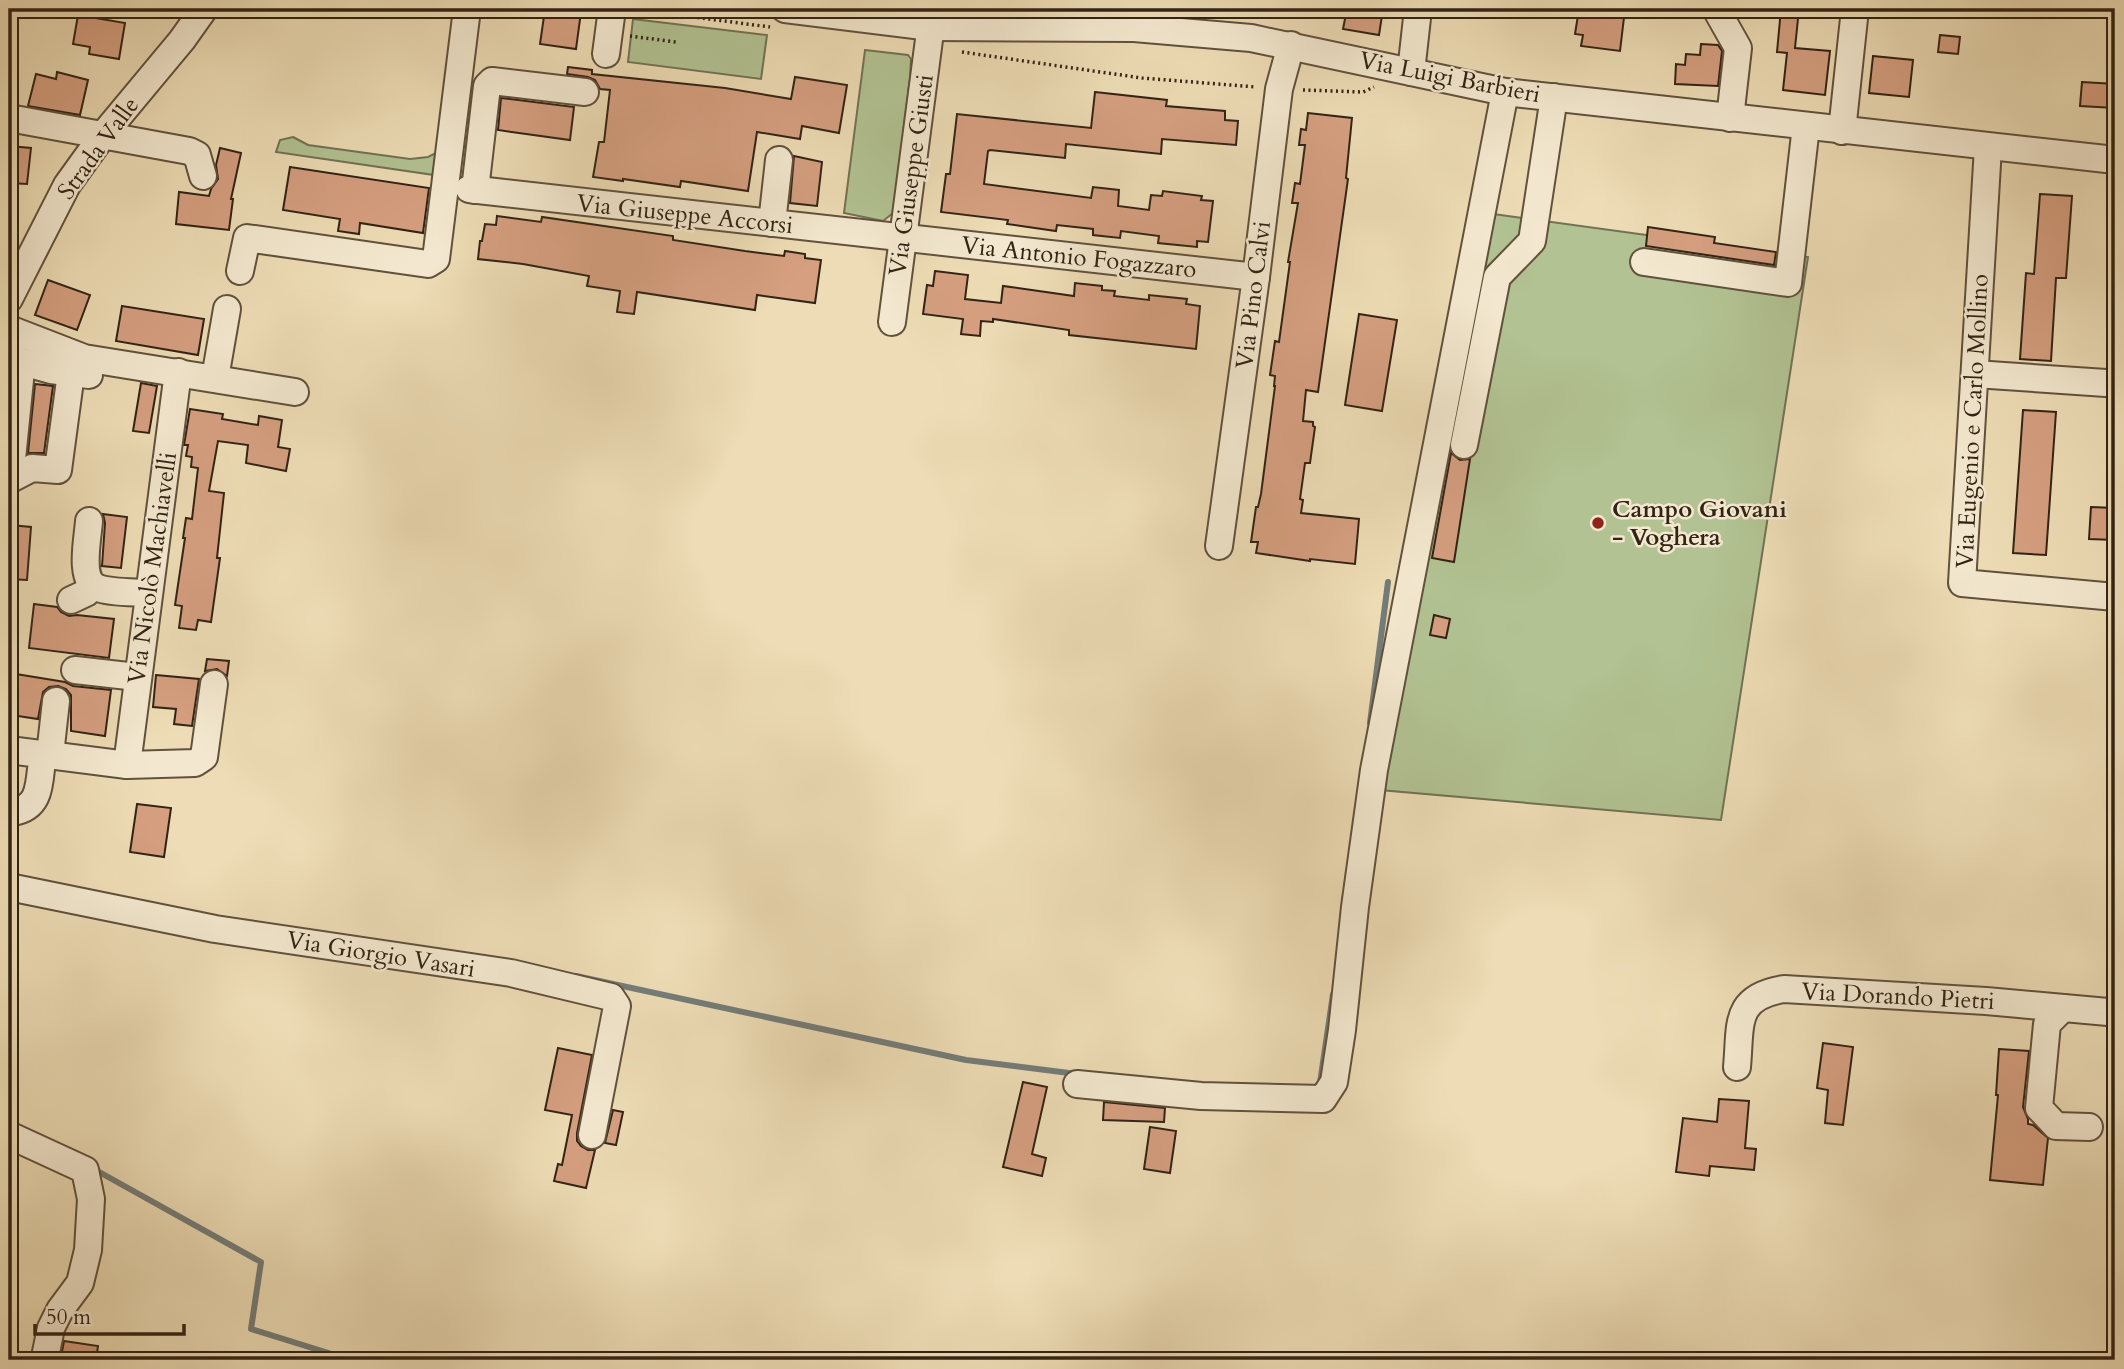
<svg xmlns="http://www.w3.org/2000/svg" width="2124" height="1369" viewBox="0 0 2124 1369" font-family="Cardo,serif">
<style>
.green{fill:#b2c292;stroke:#727254;stroke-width:2}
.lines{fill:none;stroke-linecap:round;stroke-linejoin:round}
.stream{stroke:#747c78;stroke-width:6}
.building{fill:#d59f80;stroke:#322315;stroke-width:2}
.minor-casing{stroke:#61513d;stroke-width:30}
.path{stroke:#322315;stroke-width:3.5;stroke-dasharray:2 3.5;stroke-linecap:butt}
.minor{stroke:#f3e8cf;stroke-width:26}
.poi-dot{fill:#8f2418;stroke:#f3e8cf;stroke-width:2.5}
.labels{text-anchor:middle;stroke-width:5;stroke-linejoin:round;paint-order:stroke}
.street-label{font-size:24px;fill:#322315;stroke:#f3e8cf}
.poi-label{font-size:24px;font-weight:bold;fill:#322315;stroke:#f3e8cf;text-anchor:start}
</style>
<rect width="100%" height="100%" fill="#eddcb5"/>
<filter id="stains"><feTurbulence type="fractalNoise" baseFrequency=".00286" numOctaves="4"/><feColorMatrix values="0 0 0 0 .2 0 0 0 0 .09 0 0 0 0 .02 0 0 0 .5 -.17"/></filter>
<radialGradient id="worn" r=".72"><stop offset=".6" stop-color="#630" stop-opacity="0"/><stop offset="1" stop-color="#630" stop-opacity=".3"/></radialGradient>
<g class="green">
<path d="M633 19 767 35 761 79 628 62Z"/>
<path d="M865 50 908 55 911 59 910 78 893 213 883 221 844 213Z"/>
<path d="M293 137 308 145 410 159 428 157 444 149 441 176 276 152 280 140Z"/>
<path d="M1486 213 1808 257 1721 820 1380 790Z"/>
</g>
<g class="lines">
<g class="stream">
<path d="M1370 723 1388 582"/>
<path d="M576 976 966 1060 1077 1074"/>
<path d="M1320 1083 1333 994"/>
<path d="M92 1168 261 1262 251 1329 351 1360"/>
</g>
</g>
<g class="building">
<path d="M545 9 581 12 576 49 540 44Z"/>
<path d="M1347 9H1383L1379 35 1343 29Z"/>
<path d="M1579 9H1625L1620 51 1581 46 1583 35 1575 34Z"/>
<path d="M1781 9H1799L1795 48 1830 51 1825 95 1783 90 1787 53 1777 52Z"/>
<path d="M78 15 125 23 119 59 89 54 90 47 73 44Z"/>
<path d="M1940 35 1960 37 1958 54 1938 52Z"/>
<path d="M1701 44 1718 45 1722 51 1718 86 1675 84 1676 64 1685 65 1686 54 1700 55Z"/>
<path d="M1873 56 1913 60 1909 97 1869 93Z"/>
<path d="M568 67 592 70V74L725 88 791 99 795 77 847 85 839 133 802 126 800 139 757 132 748 191 681 181 680 187 623 179V181L593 177 599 142H604L610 90 600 89 595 80 588 77 567 74Z"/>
<path d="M57 72 88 80 80 115 28 106 36 74 56 79Z"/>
<path d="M2082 82 2115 84V108L2080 106Z"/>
<path d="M1095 92 1167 100 1166 106 1225 111V120L1238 121 1236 145 1162 139 1161 154 1066 144 1065 158 990 150 988 151 984 184 1091 198 1093 187 1119 190 1118 206 1149 210 1151 195 1162 196 1163 191 1202 196 1201 200 1213 201 1208 242 1197 241V247L1158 243 1159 236 1121 231 1120 238 1093 235V229L1057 225 1056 231 1007 224 1008 220 941 212 946 174H950L957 114 1091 128Z"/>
<path d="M501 98 574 107 570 140 498 130Z"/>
<path d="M1308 113 1352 118 1346 178 1348 179 1318 392 1306 390 1303 421 1313 422V426L1315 427 1310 463H1305L1300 499 1303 500 1301 513 1359 519 1355 564 1310 559V561L1256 553 1258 542H1251L1256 507H1258L1261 494 1275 386H1274L1275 376 1270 375 1275 341 1279 342 1290 262H1288L1298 203H1292L1295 183 1300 184 1305 145H1299L1301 129 1306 130Z"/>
<path d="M9 146 31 148 27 184 9 183Z"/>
<path d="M220 148 241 153 231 199H233L229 230 176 224 179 192 209 196 211 189 218 179 216 165Z"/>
<path d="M794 156 822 162 817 206 790 203Z"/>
<path d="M290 167 429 188 423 233 360 223 359 234 338 231 340 219 283 210Z"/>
<path d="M2040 194 2072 196 2066 278H2056L2051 361 2020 359 2026 273 2034 274Z"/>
<path d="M497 216 541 222 542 217 673 236V240L745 251 784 256 785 251 805 254V258L821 260 815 303 757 295 755 310 637 292 634 314 617 312 620 291 587 286 589 276 523 264 478 259 480 241H482L485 224 496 225Z"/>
<path d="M1648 227 1715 237 1714 243 1776 252 1774 265 1646 246Z"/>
<path d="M935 271 968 275 965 299 1001 303 1003 286 1074 296 1075 283 1102 286V290L1115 291 1114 296 1149 300V295L1187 299 1186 304 1200 306 1196 349 1069 335V330L993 319V322L981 321 980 336 961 334 963 319 923 314 927 285 933 286Z"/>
<path d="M48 280 90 295 77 330 35 315Z"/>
<path d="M122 306 204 319 198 355 116 341Z"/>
<path d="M1359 314 1397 320 1382 411 1345 405Z"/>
<path d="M141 383 157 386 149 433 133 431Z"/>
<path d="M35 384 53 386 44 453H28Z"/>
<path d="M190 409 223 414 222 419 258 425 259 416 282 420 278 447 290 449 286 471 246 463 248 445 218 441 209 491 224 493 217 558H220L211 622 198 620 196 630 179 628 182 606 175 605 185 538H183L186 518 192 519 198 468 191 467 192 457 186 456 188 445H184Z"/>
<path d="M2023 410 2056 412 2046 555 2013 553Z"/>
<path d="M1451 453 1460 460 1470 459 1454 562 1432 558Z"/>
<path d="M2091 507 2115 508V540L2089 539Z"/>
<path d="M103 514 127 517 121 568 102 566 105 523Z"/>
<path d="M10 525 31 527 27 580 9 579Z"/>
<path d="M34 604 57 607 61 612 69 616 77 615 114 619 109 658 29 648Z"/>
<path d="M1434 615 1450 619 1446 638 1430 635Z"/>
<path d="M207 659 229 661 227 676 217 669 205 671Z"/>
<path d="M16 674 65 682 73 686 111 690 105 736 71 731V695L66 689 58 686 49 687 43 692 38 719 11 715Z"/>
<path d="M156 675 199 679 192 726 174 724 176 709 153 707Z"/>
<path d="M137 804 171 808 164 857 130 852Z"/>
<path d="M1823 1043 1853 1047 1843 1125 1825 1123 1828 1090 1817 1088Z"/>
<path d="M558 1048 592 1055 577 1133V1141L581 1146 588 1150H595L586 1188 554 1181 558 1164 562 1165 572 1115 545 1110Z"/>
<path d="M1999 1049 2029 1051 2023 1107 2028 1119V1124L2033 1125 2048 1138 2043 1185 1990 1180 1998 1095H1996Z"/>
<path d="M1023 1082 1047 1087 1032 1154 1046 1158 1042 1176 1003 1167Z"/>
<path d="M1719 1099 1749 1101 1745 1148 1756 1149 1754 1170 1710 1166 1709 1176 1676 1172 1683 1118 1717 1122Z"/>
<path d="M1104 1102 1165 1108 1164 1122 1103 1120Z"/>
<path d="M613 1110 623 1112 616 1145 605 1143Z"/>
<path d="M1150 1127 1176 1131 1170 1173 1144 1169Z"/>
<path d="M64 1341 98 1346 96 1360 61 1357Z"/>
</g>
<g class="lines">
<defs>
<g id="minor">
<path d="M785 9 931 27 1134 28 1251 38 1505 92 2115 160"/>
<path d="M1716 9 1738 48 1730 118"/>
<path d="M606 54 612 9"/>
<path d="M1411 72 1418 9"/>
<path d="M9 118 189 151 197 155 203 176"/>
<path d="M1842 131 1855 9"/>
<path d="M1988 147 1962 583 2115 597"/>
<path d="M469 189 1256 277"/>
<path d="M475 190 487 86 492 81 585 92"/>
<path d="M772 223 779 160"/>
<path d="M1644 262 1788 283 1806 126"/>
<path d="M240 271 247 238 428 264 436 259 467 9"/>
<path d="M9 299 67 185 103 135 182 40 204 9"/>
<path d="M892 322 933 9"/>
<path d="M9 329 84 358 295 392"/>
<path d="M9 352 19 361 20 380 10 479"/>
<path d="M19 361 51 370 89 375"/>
<path d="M1975 374 2106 383"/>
<path d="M215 378 227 309"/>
<path d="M1464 445 1497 277 1532 241 1554 97"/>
<path d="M9 480 32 468 58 470 71 373"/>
<path d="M89 521C88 538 78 581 98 588 111 593 134 592 148 593"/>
<path d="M1219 546 1256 277 1279 89 1291 45"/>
<path d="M71 600 86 593"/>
<path d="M75 670 137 677"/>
<path d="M9 750 127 765 178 372"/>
<path d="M50 755 56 701"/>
<path d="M127 765 195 763 204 757 214 684"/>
<path d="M13 812C37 808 39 790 41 769"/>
<path d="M9 887 215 929 511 973 611 997 617 1006 592 1135"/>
<path d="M2063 1008 2047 1024 2039 1108 2056 1126 2089 1127"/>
<path d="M1737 1067C1741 1025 1733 997 1784 989L1986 1001 2108 1012 2115 1009"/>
<path d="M1077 1084 1201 1096 1323 1099 1334 1082 1342 1030 1355 907 1374 770 1505 92"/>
<path d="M9 1135 85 1170 91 1199 88 1250 80 1283 60 1310 51 1328 45 1357"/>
</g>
</defs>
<use href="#minor" class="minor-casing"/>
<g class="path">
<path d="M632 9 770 27"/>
<path d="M630 36 676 42"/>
<path d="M962 52 1142 78 1256 87"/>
<path d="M1303 90 1363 92 1374 87"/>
</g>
<use href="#minor" class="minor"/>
</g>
<circle class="poi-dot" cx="1598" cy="523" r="7"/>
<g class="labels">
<g class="street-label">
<text transform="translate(1450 77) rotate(11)" y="8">Via Luigi Barbieri</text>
<text transform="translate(98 148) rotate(-54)" y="8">Strada Valle</text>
<text transform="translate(911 175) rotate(-82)" y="8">Via Giuseppe Giusti</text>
<text transform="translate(685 214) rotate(6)" y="8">Via Giuseppe Accorsi</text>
<text transform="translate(1079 257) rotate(6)" y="8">Via Antonio Fogazzaro</text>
<text transform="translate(1253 295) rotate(-83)" y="8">Via Pino Calvi</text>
<text transform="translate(1972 421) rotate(-87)" y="8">Via Eugenio e Carlo Mollino</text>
<text transform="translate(152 568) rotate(-82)" y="8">Via Nicolò Machiavelli</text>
<text transform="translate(381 954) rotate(9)" y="8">Via Giorgio Vasari</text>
<text transform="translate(1898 996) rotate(3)" y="8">Via Dorando Pietri</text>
</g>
<g class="poi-label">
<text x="1612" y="517">Campo Giovani<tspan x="1612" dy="28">- Voghera</tspan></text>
</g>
</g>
<rect width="2124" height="1369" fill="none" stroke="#eddcb5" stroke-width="35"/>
<rect x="10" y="10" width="2103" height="1348" fill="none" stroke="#322315" stroke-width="3.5"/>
<rect x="18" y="18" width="2089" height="1334" fill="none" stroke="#322315" stroke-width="2"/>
<path d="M35 1324v10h149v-10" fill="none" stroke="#322315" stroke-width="3.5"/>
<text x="46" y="1324" font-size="21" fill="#322315" stroke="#f3e8cf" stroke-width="5" paint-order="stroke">50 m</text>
<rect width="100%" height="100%" filter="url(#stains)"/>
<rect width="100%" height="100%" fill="url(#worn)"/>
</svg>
